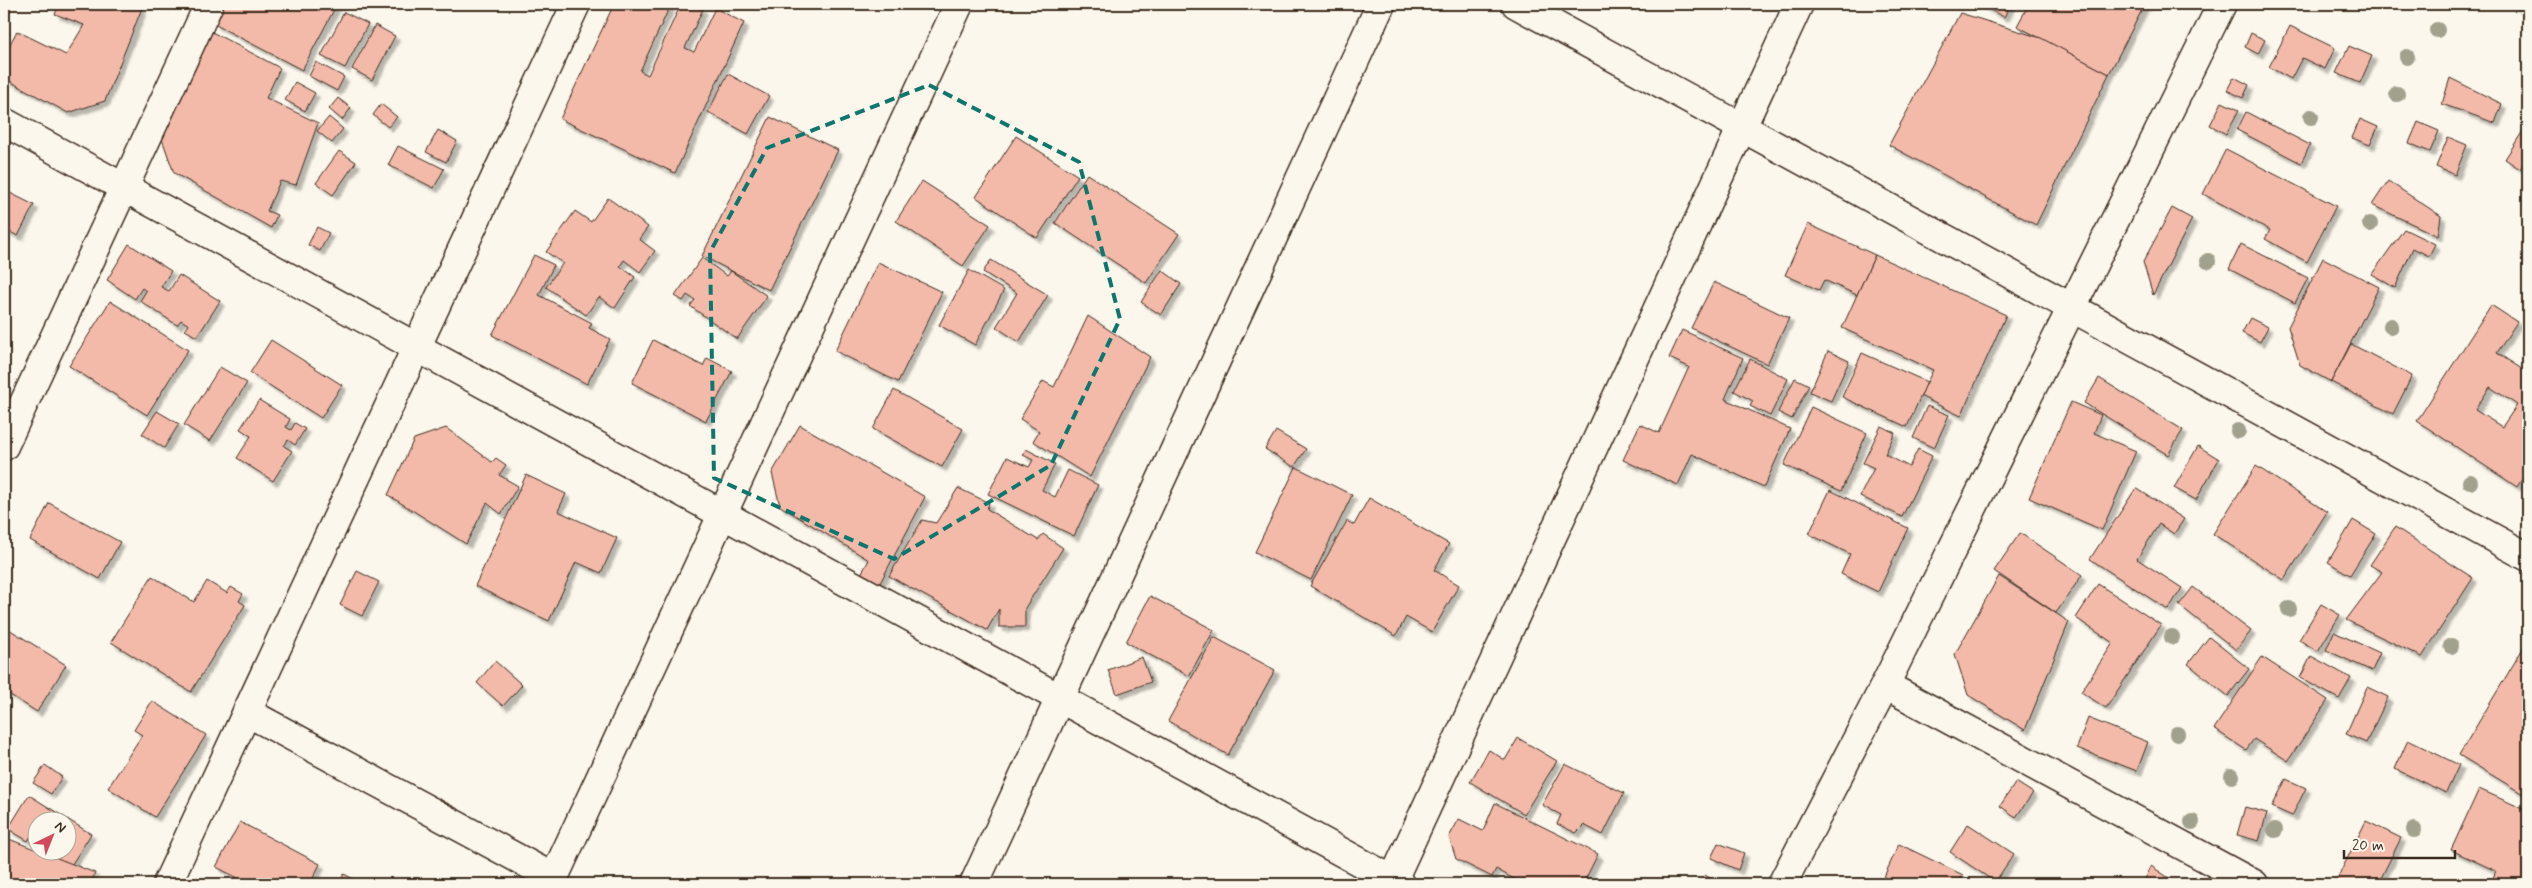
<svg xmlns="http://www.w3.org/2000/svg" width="2532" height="888" viewBox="0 0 2532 888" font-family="Mynerve,sans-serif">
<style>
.building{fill:#f3baaa;stroke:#3b2a1e;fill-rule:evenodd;filter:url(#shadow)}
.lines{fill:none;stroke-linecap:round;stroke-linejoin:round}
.minor-casing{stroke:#3b2a1e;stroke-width:31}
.minor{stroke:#fbf7ec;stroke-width:28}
.tree{fill:#a2a18e}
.marked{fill:none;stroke:#0f766e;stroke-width:4;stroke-dasharray:10 6;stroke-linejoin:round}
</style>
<defs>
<filter id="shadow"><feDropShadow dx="4.5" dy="4.5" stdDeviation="1" flood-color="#0004"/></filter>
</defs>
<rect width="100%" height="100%" fill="#fbf7ec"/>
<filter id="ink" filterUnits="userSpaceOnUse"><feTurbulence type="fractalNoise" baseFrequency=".02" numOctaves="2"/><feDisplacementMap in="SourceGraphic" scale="10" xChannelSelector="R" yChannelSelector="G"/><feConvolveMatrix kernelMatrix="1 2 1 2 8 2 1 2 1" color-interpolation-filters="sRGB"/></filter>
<g filter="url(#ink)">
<g class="building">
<path d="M60 4H133L142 8 105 101 68 113 4 78V55L17 31 66 55 84 25 55 14Z"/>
<path d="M225 4H337L302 70 214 24Z"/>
<path d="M614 4H671L640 71 648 75 681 4H691L703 9 685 48 694 52 715 8 744 23 675 173 560 119Z"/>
<path d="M1979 4H2011L2004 17Z"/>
<path d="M2029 4H2145L2109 74 2017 26Z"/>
<path d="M2511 4H2528V15Z"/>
<path d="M344 12 368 24 345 68 321 56Z"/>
<path d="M1960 13 2041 38 2109 74 2036 225 1889 145Z"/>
<path d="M375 25 395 36 372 80 352 69Z"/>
<path d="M2290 26 2335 48 2325 69 2302 58 2291 79 2269 67Z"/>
<path d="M212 32 280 68 266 98 318 123 296 185 280 181 267 211 277 215 271 228 174 173 162 139Z"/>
<path d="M2251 33 2265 40 2258 54 2245 47Z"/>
<path d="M2349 46 2372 56 2360 83 2336 73Z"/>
<path d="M316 62 344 77 337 91 309 76Z"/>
<path d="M728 74 769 96 748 134 708 112Z"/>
<path d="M2234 77 2249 85 2243 98 2227 90Z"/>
<path d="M2450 78 2502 104 2495 123 2442 104Z"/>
<path d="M295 82 315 93 305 111 285 100Z"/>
<path d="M338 98 351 108 342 120 329 109Z"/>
<path d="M2222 102 2239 110 2226 134 2210 125Z"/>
<path d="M381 104 397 117 388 127 373 115Z"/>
<path d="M2246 112 2310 145 2301 163 2237 130Z"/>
<path d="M329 117 343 129 332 143 317 131Z"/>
<path d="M770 117 838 150 769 290 702 256Z"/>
<path d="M2360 119 2378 127 2370 145 2352 138Z"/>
<path d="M2418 122 2439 131 2430 152 2409 143Z"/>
<path d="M2528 123V157L2520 169 2505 159Z"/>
<path d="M438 130 457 141 446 162 426 152Z"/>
<path d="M1016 136 1078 176 1037 238 976 197Z"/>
<path d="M2448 137 2467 145 2455 175 2436 167Z"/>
<path d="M398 146 444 169 434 188 388 165Z"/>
<path d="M2226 149 2336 206 2307 262 2265 239 2270 230 2203 194Z"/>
<path d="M339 151 356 162 333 195 316 183Z"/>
<path d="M1087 174 1179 234 1146 283 1055 223Z"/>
<path d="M922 181 990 225 963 266 896 221Z"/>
<path d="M2388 181 2441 216 2438 236 2372 205Z"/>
<path d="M4 190 34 205 18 236 4 229Z"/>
<path d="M608 198 648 227 639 239 655 251 640 272 624 260 620 266 635 277 615 308 599 297 586 315 546 287 563 263 546 252 575 211 591 222Z"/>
<path d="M2172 208 2192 219 2153 295 2143 262Z"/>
<path d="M1808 224 1875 255 1857 295 1824 280 1819 290 1785 275Z"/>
<path d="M317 227 329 233 320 251 308 245Z"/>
<path d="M2404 229 2435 244 2429 256 2413 248 2395 288 2372 274Z"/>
<path d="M129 244 171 271 161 287 169 291 179 275 220 301 197 337 185 330 189 325 181 320 177 325 140 301 146 291 142 288 135 299 107 280Z"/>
<path d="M2241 244 2308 278 2295 303 2229 269Z"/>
<path d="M534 255 554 265 539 295 592 323 589 328 610 339 587 384 492 335Z"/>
<path d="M1875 255 2006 315 1961 416 1920 396 1933 370 1842 328Z"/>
<path d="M702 258 727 276 731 271 767 296 737 339 690 306 695 300 687 295 683 301 675 296Z"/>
<path d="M2323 258 2379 287 2331 382 2300 365 2288 327Z"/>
<path d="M991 260 1048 295 1019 342 996 327 1017 293 983 272Z"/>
<path d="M878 262 942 292 898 382 835 351Z"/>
<path d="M969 270 1004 290 975 345 939 325Z"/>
<path d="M1162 270 1181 284 1161 315 1141 302Z"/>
<path d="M1714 282 1789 318 1767 364 1691 328Z"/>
<path d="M110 301 188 350 147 415 69 366Z"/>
<path d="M2491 305 2517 322 2497 353 2528 373V470L2517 487 2417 421ZM2490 387 2517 405 2502 427 2475 410Z"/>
<path d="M1088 316 1150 357 1090 477 1033 441 1039 431 1020 419 1043 381 1054 387Z"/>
<path d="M2250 318 2268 327 2260 342 2242 333Z"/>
<path d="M1682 330 1743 358 1725 399 1790 429 1764 487 1692 454 1678 485 1623 460 1640 424 1659 433 1689 367 1669 358Z"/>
<path d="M271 340 342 385 321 418 250 373Z"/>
<path d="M653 340 703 366 707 358 732 371 706 421 632 383Z"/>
<path d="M2351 344 2412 376 2393 414 2331 382Z"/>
<path d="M1828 351 1849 361 1831 401 1810 392Z"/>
<path d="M1862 353 1927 382 1907 427 1842 397Z"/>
<path d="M1750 359 1788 379 1770 416 1750 406 1753 401 1734 391Z"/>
<path d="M220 367 247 383 210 441 184 425Z"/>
<path d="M1795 378 1809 385 1792 419 1778 412Z"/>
<path d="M2099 378 2183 430 2168 455 2084 403Z"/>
<path d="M894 390 963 429 942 467 873 429Z"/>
<path d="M259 400 290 419 286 427 291 430 295 423 305 429 295 445 288 440 284 446 292 451 273 481 237 458 251 436 240 429Z"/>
<path d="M2071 402 2101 415 2094 433 2136 451 2102 530 2029 498Z"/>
<path d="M1927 406 1949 415 1934 448 1913 438Z"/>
<path d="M1811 407 1867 433 1841 491 1784 465Z"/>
<path d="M157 411 179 424 164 448 142 434Z"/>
<path d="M800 425 925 497 879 585 861 574 869 560 780 506 772 473Z"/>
<path d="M1881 426 1895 433 1885 454 1909 467 1918 449 1932 456 1902 517 1860 496 1874 468 1863 463Z"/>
<path d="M446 428 492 462 496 458 506 465 499 475 518 486 501 514 487 503 466 544 388 495 414 439Z"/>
<path d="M1276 431 1306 449 1294 467 1265 449Z"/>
<path d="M2198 446 2219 459 2196 500 2174 488Z"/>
<path d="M1026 449 1055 464 1042 490 1055 497 1068 470 1098 485 1074 536 988 494 1007 457 1029 467 1033 460 1023 455Z"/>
<path d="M2256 466 2327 512 2284 580 2213 534Z"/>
<path d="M1296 467 1352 495 1311 580 1255 552Z"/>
<path d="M526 475 566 494 558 511 617 538 601 573 576 562 549 621 475 586Z"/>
<path d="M958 488 989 503 987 509 1038 540 1043 534 1063 548 1025 608V627H999V609L987 630 889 576 922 520 936 523Z"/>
<path d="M2136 488 2184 519 2174 534 2159 524 2137 559 2182 588 2168 610 2090 559Z"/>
<path d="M1830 490 1908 528 1878 592 1841 574 1850 554 1809 534Z"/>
<path d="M1369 498 1449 544 1434 570 1459 585 1432 632 1406 617 1396 636 1310 586 1347 521 1354 525Z"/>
<path d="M49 503 120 542 100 579 30 540Z"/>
<path d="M2353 520 2376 534 2350 575 2328 562Z"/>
<path d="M2395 527 2473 578 2422 657 2346 620 2382 572 2370 565Z"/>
<path d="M2020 533 2082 575 2056 613 1994 571Z"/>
<path d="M357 571 379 582 362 616 340 605Z"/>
<path d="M152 576 194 602 207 581 227 593 231 587 243 594 239 601 245 605 191 692 111 642Z"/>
<path d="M1999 576 2069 622 2025 730 1968 695 1955 654Z"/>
<path d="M2098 584 2161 625 2106 708 2081 692 2113 643 2076 618Z"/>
<path d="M2193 587 2251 631 2236 650 2179 605Z"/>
<path d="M1150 596 1214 630 1189 676 1126 642Z"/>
<path d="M2321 604 2340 615 2318 651 2299 640Z"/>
<path d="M4 626 66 665 37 712 4 691Z"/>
<path d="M2334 632 2380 653 2372 671 2326 650Z"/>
<path d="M1214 637 1275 670 1228 755 1168 721Z"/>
<path d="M2209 637 2249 669 2228 696 2188 664Z"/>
<path d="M2528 640V786L2523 794 2459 755Z"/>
<path d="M2311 656 2351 678 2339 699 2300 678Z"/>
<path d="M1142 657 1151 682 1117 694 1108 670Z"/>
<path d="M2262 657 2328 700 2288 761 2254 739 2246 750 2214 729Z"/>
<path d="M495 661 522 685 503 706 477 683Z"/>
<path d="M2367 687 2388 697 2366 743 2346 734Z"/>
<path d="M152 701 206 735 155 817 108 788 142 735 134 730Z"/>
<path d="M2088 718 2148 742 2137 771 2077 748Z"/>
<path d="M1518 738 1557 761 1524 814 1470 782 1489 750 1505 760Z"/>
<path d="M2408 740 2459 765 2446 793 2395 769Z"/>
<path d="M1565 764 1624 793 1603 835 1584 825 1576 833 1557 824 1561 815 1542 805Z"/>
<path d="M45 765 62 777 51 794 33 783Z"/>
<path d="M2286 779 2306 788 2292 816 2272 807Z"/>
<path d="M2016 782 2033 793 2016 817 2000 806Z"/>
<path d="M2479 789 2528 811 2527 884H2506L2493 878 2496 871 2451 850Z"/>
<path d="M29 795 91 834 70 867 43 850H68V820H38V838L32 834 28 841 8 829Z"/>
<path d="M1495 803 1598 854 1583 884H1523L1496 869 1492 877 1456 859 1449 837 1459 819 1483 831Z"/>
<path d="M2245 807 2267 813 2259 841 2237 835Z"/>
<path d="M2366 821 2401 838 2378 884H2342L2336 881Z"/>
<path d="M240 822 320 864 310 884H250L216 867Z"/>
<path d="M1968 824 2014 854 1995 882 1950 852Z"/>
<path d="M4 837 95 873 91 884H4Z"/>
<path d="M1718 843 1744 853 1738 870 1711 858Z"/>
<path d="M1899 844 1963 875 1958 884H1894L1883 879Z"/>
<path d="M2151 866 2178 884H2143Z"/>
<path d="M344 874 363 884H339Z"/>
<path d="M1705 875 1720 884H1699Z"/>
</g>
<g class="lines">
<defs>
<g id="minor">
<path d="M1516 4 2528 557"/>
<path d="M4 122 1400 884"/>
<path d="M4 446 209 4"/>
<path d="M1885 685 2254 884"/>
<path d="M247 712 554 878"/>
<path d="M167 884 576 4"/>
<path d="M551 884 959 4"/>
<path d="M974 884 1381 4"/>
<path d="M1391 884 1799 4"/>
<path d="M1782 884 1885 685 2222 4"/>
</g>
</defs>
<use href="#minor" class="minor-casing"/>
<use href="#minor" class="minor"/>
</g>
<g class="tree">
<circle cx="2437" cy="30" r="8"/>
<circle cx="2407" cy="57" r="8"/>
<circle cx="2397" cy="94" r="8"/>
<circle cx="2311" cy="117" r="8"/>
<circle cx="2370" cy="224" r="8"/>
<circle cx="2208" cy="261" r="8"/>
<circle cx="2391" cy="326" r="8"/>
<circle cx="2238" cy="431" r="8"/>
<circle cx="2470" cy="482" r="8"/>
<circle cx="2289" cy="609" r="8"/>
<circle cx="2172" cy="637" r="8"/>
<circle cx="2451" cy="646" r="8"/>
<circle cx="2177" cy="734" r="8"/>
<circle cx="2232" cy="776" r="8"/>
<circle cx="2192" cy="822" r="8"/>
<circle cx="2275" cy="830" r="8"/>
<circle cx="2414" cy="830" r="8"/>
</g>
</g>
<path class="marked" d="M929 85 1079 162 1120 319 1051 465 894 559 714 478 710 252 767 148Z"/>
<rect width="2532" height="888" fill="none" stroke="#fbf7ec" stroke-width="20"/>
<rect x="10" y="10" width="2512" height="868" fill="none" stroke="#3b2a1e" stroke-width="2" filter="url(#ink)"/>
<g transform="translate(52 836) rotate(43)"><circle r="24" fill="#fbf7ec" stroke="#aea59a"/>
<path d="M0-4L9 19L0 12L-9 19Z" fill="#d1495b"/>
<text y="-8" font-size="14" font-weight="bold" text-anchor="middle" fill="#3b2a1e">N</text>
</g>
<path d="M2344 850v8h111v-8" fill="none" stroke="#3b2a1e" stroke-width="2.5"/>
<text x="2352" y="850" font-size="15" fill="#3b2a1e" stroke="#fbf7ec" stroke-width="4" paint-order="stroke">20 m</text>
</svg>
